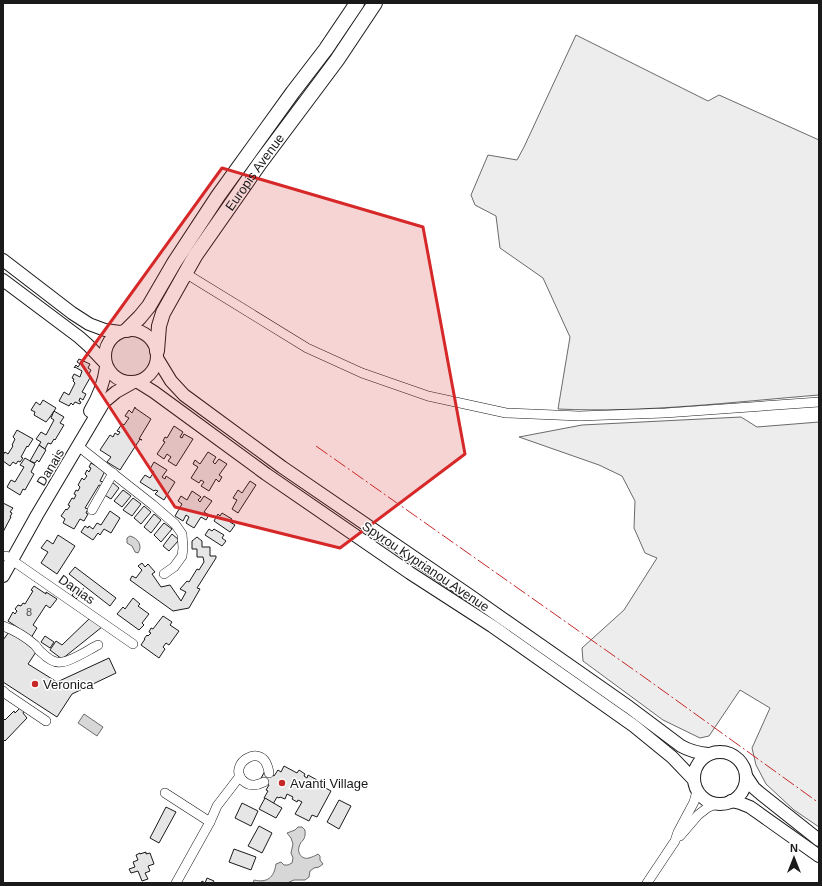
<svg xmlns="http://www.w3.org/2000/svg" width="822" height="886" viewBox="0 0 822 886" font-family="Arial,sans-serif">
<style>
.green{fill:#ededed;stroke:#6a6a6a}
.water{fill:#d7d7d7;stroke:#6a6a6a}
.building{fill:#e6e6e6;stroke:#1a1a1a}
.lines{fill:none;stroke-linecap:round;stroke-linejoin:round}
.minor-casing{stroke:#1a1a1a;stroke-width:10}
.major-casing{stroke:#1a1a1a;stroke-width:14}
.highway-casing{stroke:#1a1a1a;stroke-width:16}
.minor{stroke:#fff;stroke-width:9}
.major{stroke:#fff;stroke-width:12}
.highway{stroke:#fff;stroke-width:14}
.power{stroke:#c62828;stroke-width:1;stroke-dasharray:14 3 2 3;stroke-linecap:butt}
.marked{fill:#d62828;fill-opacity:0.2;stroke:#d62828;stroke-width:3;stroke-linejoin:round}
.poi-dot{fill:#c62828;stroke:#fff;stroke-width:1.5}
.labels{text-anchor:middle;stroke-width:3;stroke-linejoin:round;paint-order:stroke}
.number-label{font-size:11px;fill:#4d4d4d}
.street-label{font-size:13px;fill:#1a1a1a;stroke:#fff}
.poi-label{font-size:13px;fill:#1a1a1a;stroke:#fff;text-anchor:start}
</style>
<rect width="100%" height="100%" fill="#fff"/>
<g class="green">
<path d="M576 35 708 101 719 95 819 140V395C732 402 645 413 558 409L570 337 543 278 500 248 496 216 475 205 471 195 488 155 517 160 524 147Z"/>
<circle cx="131" cy="356" r="20"/>
<path d="M741 417 757 427 819 422V827L794 810 766 784 756 765 752 748 770 708 740 690 709 736 700 738 663 720 583 661 582 648 624 610 657 558 645 553 634 528 635 501 622 476 599 465 519 437 582 425Z"/>
</g>
<g class="water">
<path d="M130 536C138 538 143 546 138 553L135 552 132 546 127 543V538Z"/>
<path d="M84 714 103 727 97 736 78 723Z"/>
<path d="M298 827H302L305 830C306 842 301 839 299 847 297 853 302 860 309 858 312 857 315 856 318 854L320 856V860L323 864 319 867 314 868 310 871 309 877 305 880H294L287 883H253L254 880C267 883 274 878 276 864L281 862 284 865H288L292 863 293 858 291 853 293 844 291 838 287 833 295 830Z"/>
</g>
<g class="building">
<path d="M79 359 90 364 88 368 91 370 89 374 91 376 82 392 86 394 83 400 80 398 79 401 81 402 80 404 75 402 73 405 71 403 69 406 59 401 64 392 69 395 75 383 73 381 74 379 72 378 74 374 80 377 82 371 75 367 74 368 76 365 78 367 80 364 77 362Z"/>
<path d="M43 400 56 408 50 417 46 422 34 415 35 412 31 410 36 402 40 405Z"/>
<path d="M135 407V408L151 419 139 439 142 440 140 439 120 470 107 462 111 457 100 450 110 435 113 437 115 433 118 435 120 432 117 431 122 424 124 425 129 418 125 416 129 410 132 413Z"/>
<path d="M54 411 64 417 60 423 64 425 55 440 54 439 51 444 48 443 45 449 39 445 41 442 36 439 41 432 46 435 54 420 51 418Z"/>
<path d="M174 426 183 432 180 437 182 438 184 434 193 439 176 466 168 461 171 457 167 454 164 459 157 454 165 442 163 441 165 437 167 438Z"/>
<path d="M17 430 33 439 28 447 27 446 21 457 23 458 20 462 18 461 16 464 13 462 10 466 3 461V455L5 452 8 454 13 446 12 445 15 439 13 437Z"/>
<path d="M39 445 46 450 39 462 37 460 35 463 30 461Z"/>
<path d="M208 452 216 457 213 462 215 464 219 459 227 464 219 475 222 477 219 482 216 479 209 491 201 486 204 482 201 480 199 483 191 478 198 467 193 464 195 460 200 464Z"/>
<path d="M25 458 35 464 31 472 34 474 25 490 23 489 20 495 7 487 11 480 15 482 24 467 20 465Z"/>
<path d="M154 462 167 470 162 477 165 479 166 476 175 482 164 500 155 494 158 491 155 490 154 491 140 482 145 475 150 478 154 472 150 469Z"/>
<path d="M91 463 105 471 100 481 103 482 101 486 99 485 85 508 88 509 86 513 88 514 84 521 80 519 74 529 63 523 65 519 61 516 66 509 67 510 70 506 68 505 72 498 74 499 76 495 74 494 76 490 78 491 80 487 78 485 82 478 84 480 87 476 85 474 87 470 89 472 91 468 89 467Z"/>
<path d="M250 481 256 485 238 513 232 509 237 500 233 498 238 490 242 493Z"/>
<path d="M112 482 119 488 111 499 103 494Z"/>
<path d="M123 490 131 496 122 507 114 501Z"/>
<path d="M192 491 201 497 198 500 200 502 204 496 212 501 204 512 209 515 206 520 201 517 194 528 186 523 189 517 186 515 183 521 175 516 182 504 178 501 181 496 187 500Z"/>
<path d="M133 498 141 504 132 516 123 510Z"/>
<path d="M3 503 13 508 10 512 12 513 10 517H11L3 532Z"/>
<path d="M144 506 151 512 141 524 134 518Z"/>
<path d="M110 511 120 518 111 533 104 529 100 535 98 533 93 540 81 532 85 526 88 528 89 526 93 529 97 523 101 525Z"/>
<path d="M222 513 232 519 230 522 235 525 230 532 214 521 218 514 220 516Z"/>
<path d="M154 514 161 520 151 533 144 527Z"/>
<path d="M164 523 172 529 161 542 154 535Z"/>
<path d="M209 529 212 531 214 529 224 535 222 538 226 541 222 546 205 535Z"/>
<path d="M172 534 179 540 169 551 163 546Z"/>
<path d="M58 535 75 546 57 574 41 563 48 552 41 548 47 540 53 544Z"/>
<path d="M197 537 202 541V547H210V556H216V558L197 588 200 589 189 608 173 611 130 580 132 576 136 578 142 570 138 566 142 563 145 567 148 564 155 572 152 574 161 587 170 585 181 601 186 592 180 589 187 581 189 582 197 569 199 570 204 562 203 557H197V549H192V541Z"/>
<path d="M75 567 116 598 110 606 69 574Z"/>
<path d="M34 586 46 594V592L57 599 50 608 46 605 33 625 37 628 31 638 19 630 20 629 8 621 13 612 15 614 17 611 15 609 18 605 21 606 23 603 25 604 33 591 31 590Z"/>
<path d="M76 590 81 594 76 599 72 595Z"/>
<path d="M133 598 140 604 138 606 149 614 142 623 144 625 139 630 117 614 123 607 125 609Z"/>
<path d="M163 616 172 622 170 625 179 631 169 645 166 643 163 647 165 649 159 658 141 645 145 639H144L147 635 148 636 151 633 149 632 151 628 153 629Z"/>
<path d="M90 618 102 627 62 659 50 650 56 641 62 645Z"/>
<path d="M9 632 38 649 28 664 57 682 109 658 116 673 72 694 57 717 3 682V640Z"/>
<path d="M45 636 54 642 50 648 41 642Z"/>
<path d="M20 708 24 711 23 713 27 718 5 741 3 739V718L5 720 14 711 15 713Z"/>
<path d="M284 766 297 773 299 770 305 774 304 776 307 778 308 775 317 780 315 782 331 791 317 817 312 815 309 821 295 814 302 802 298 800 297 802 292 799 293 797 287 794 285 799 280 797 279 798 277 797 273 804 264 798 268 791 266 790 269 785 260 780 265 771 274 776 278 770 281 772Z"/>
<path d="M265 798 282 808 276 818 259 809Z"/>
<path d="M339 800 351 806 339 829 327 822Z"/>
<path d="M242 803 258 811 251 826 235 818Z"/>
<path d="M166 807 176 812 159 843 150 838Z"/>
<path d="M259 826 272 833 262 853 248 846Z"/>
<path d="M234 849 256 857 251 870 229 862Z"/>
<path d="M146 852V854L150 853 154 864 148 866 150 871 145 873 148 879 142 881 138 871 131 873 129 869 135 867 133 862 138 860 136 855 140 853V854Z"/>
<path d="M207 878 214 881 213 883H201L202 881 205 883Z"/>
</g>
<g class="lines">
<defs>
<g id="minor">
<path d="M185 273 307 348 362 373 428 396 506 413 579 416 665 413 819 402"/>
<path d="M78 446 153 505 175 524 182 534 183 548 182 556 174 567 164 574"/>
<path d="M92 510 113 473"/>
<path d="M6 556 133 644"/>
<path d="M3 626C14 630 26 637 35 645 37 647 38 650 41 652 46 657 54 664 62 662 72 661 88 650 98 645"/>
<path d="M3 691 6 694 46 721"/>
<path d="M264 782C258 785 252 787 246 783 222 768 264 736 269 773"/>
<path d="M165 793 210 822"/>
<path d="M680 836 698 815 707 808 715 804"/>
<path d="M176 883 210 822 217 806 240 776"/>
<path d="M647 883 675 841 678 832 694 802 697 791"/>
</g>
<g id="major">
<path d="M3 260 72 313 89 324 105 330 120 332"/>
<path d="M3 280 79 337 88 345 105 363"/>
<circle cx="131" cy="356" r="26"/>
<path d="M157 358 171 381 184 395 282 467 469 595 629 707 681 746C690 751 698 753 708 754"/>
<path d="M138 382 154 392 266 474 410 573 492 626 634 726 672 757 694 780"/>
<path d="M90 411C99 396 104 383 106 367"/>
<path d="M3 576 37 515 104 402 116 392 132 383"/>
<circle cx="720" cy="778" r="26"/>
<path d="M746 776 754 788 761 794 819 840"/>
<path d="M731 801 740 803 750 807 819 856"/>
</g>
<g id="highway">
<path d="M127 330 140 317 149 306 174 263 218 196 293 92 326 49 357 3"/>
<path id="s1" d="M157 351 159 326 163 313 195 256 260 163 337 60 375 3"/>
</g>
</defs>
<use href="#minor" class="minor-casing"/>
<use href="#major" class="major-casing"/>
<use href="#highway" class="highway-casing"/>
<use href="#minor" class="minor"/>
<use href="#major" class="major"/>
<use href="#highway" class="highway"/>
<path class="power" d="M316 446 644 677 819 803"/>
</g>
<path class="marked" d="M222 168 423 227 465 454 340 548 175 507 81 363Z"/>
<g class="poi-dot">
<circle cx="35" cy="684" r="4"/>
<circle cx="282" cy="783" r="4"/>
</g>
<g class="labels">
<g class="number-label">
<text x="29" y="616">8</text>
</g>
<g class="street-label">
<text dy="5" stroke="none"><textPath href="#s1" startOffset="207">Europis Avenue</textPath></text>
<text transform="translate(50 467) rotate(-59)" y="5">Danais</text>
<text transform="translate(426 566) rotate(34)" y="5">Spyrou Kyprianou Avenue</text>
<text transform="translate(77 589) rotate(35)" y="5">Danias</text>
</g>
<g class="poi-label">
<text x="43" y="689">Veronica</text>
<text x="290" y="788">Avanti Village</text>
</g>
</g>
<rect width="822" height="886" fill="none" stroke="#1a1a1a" stroke-width="8"/>
<g transform="translate(794 858)" stroke="#ffffff" stroke-width="3" paint-order="stroke">
<path d="M0-3L7 15L0 10L-7 15Z" fill="#1a1a1a"/>
<text y="-6" font-size="11" font-weight="bold" text-anchor="middle" fill="#1a1a1a">N</text>
</g>
</svg>
